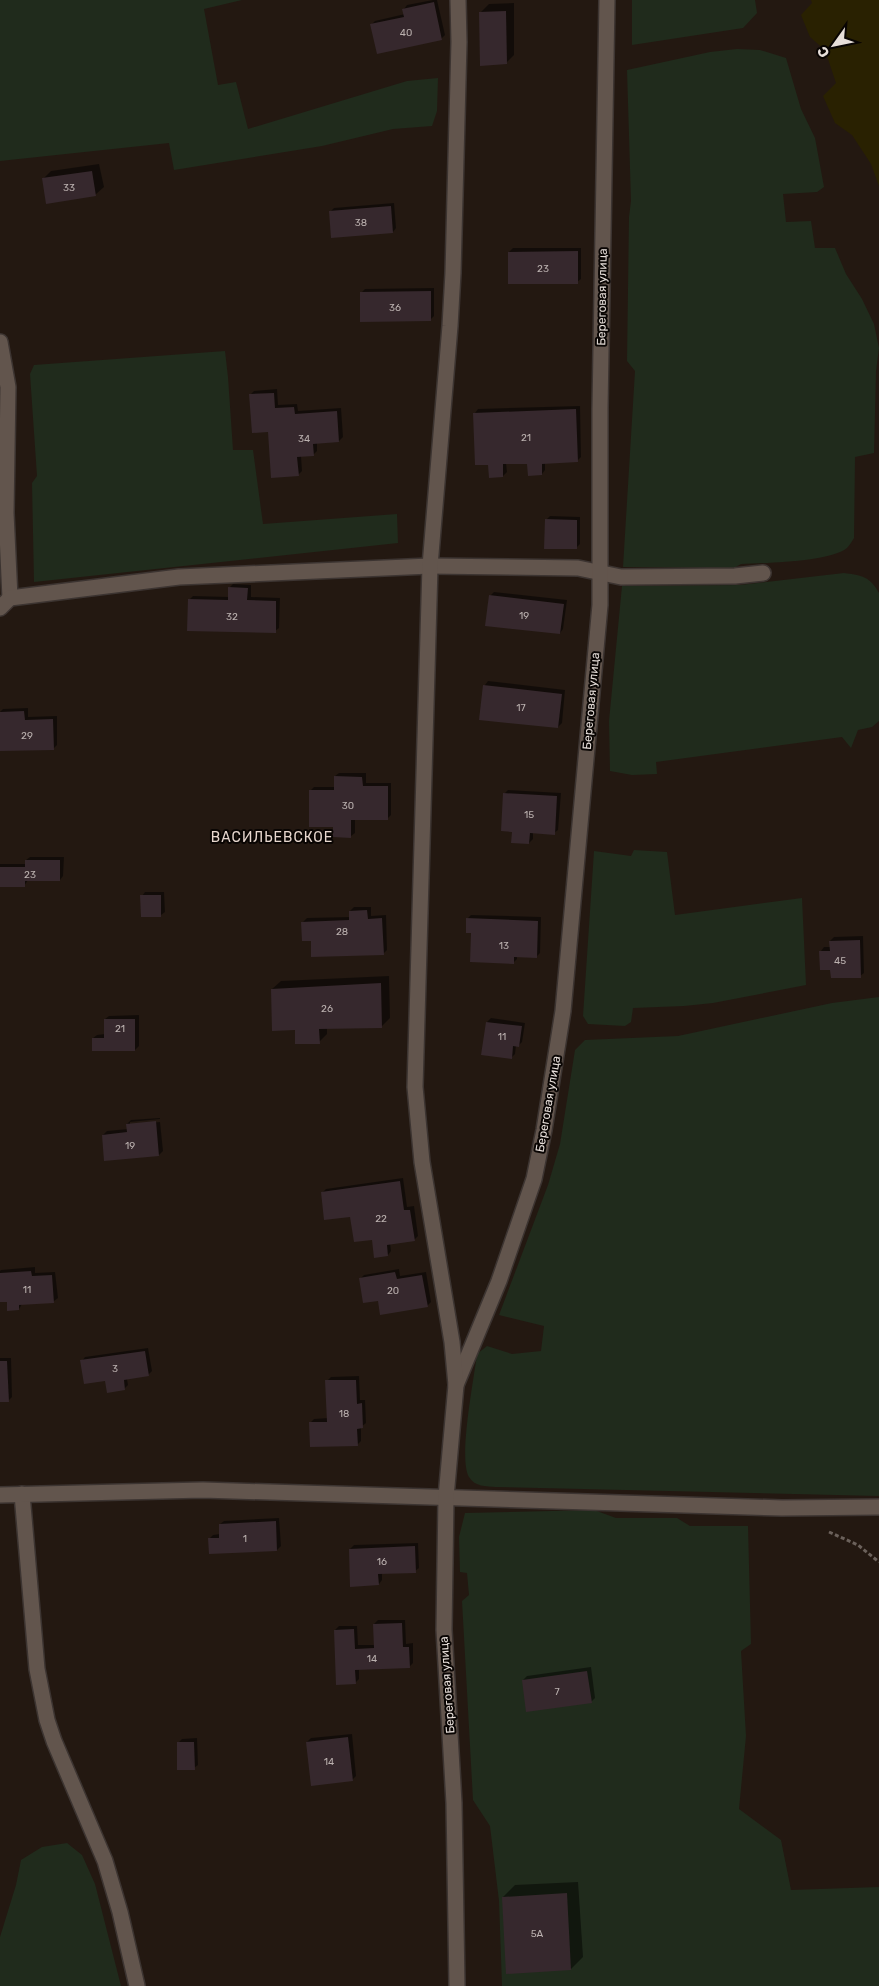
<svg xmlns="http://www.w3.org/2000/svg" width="879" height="1986" viewBox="0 0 879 1986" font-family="Rubik,sans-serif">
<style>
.green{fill:#202b1c}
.sand{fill:#292101}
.shadow{fill:#0007}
.building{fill:#36282d}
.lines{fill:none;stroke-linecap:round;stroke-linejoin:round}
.lane-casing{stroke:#3c3431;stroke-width:18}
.street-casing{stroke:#3c3431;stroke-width:18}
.path{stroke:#6b615b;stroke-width:3;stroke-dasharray:4 2.5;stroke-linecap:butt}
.lane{stroke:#62554d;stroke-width:15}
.street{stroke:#62554d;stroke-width:15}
.labels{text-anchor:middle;stroke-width:4;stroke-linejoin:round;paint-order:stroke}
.number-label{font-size:10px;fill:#bbb1af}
.street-label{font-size:12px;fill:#e7dfda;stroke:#090503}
.neighbourhood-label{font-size:14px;letter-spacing:1px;fill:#e6d6cd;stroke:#090503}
</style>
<rect width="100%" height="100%" fill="#231811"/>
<g class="green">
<path d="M0 0H242L204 9 218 85 236 82 248 129 407 81 438 78 437 111 432 126 393 129 322 146 174 170 169 143 0 161Z"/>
<path d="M632 0H755L757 13 743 28 632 45Z"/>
<path d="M737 49 760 50 786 58 801 109 815 138 824 187 817 192 783 194 786 222 811 221 815 248H835L846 274 862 299 874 324 879 348 876 371 874 453 855 457 854 538C852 541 850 545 847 548 830 562 765 563 741 564L734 568 623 567 635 371 627 361 629 217 631 201 627 70 710 52Z"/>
<path d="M225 351 228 377 233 450H253L263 524 397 514 398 543 34 582 32 483 37 476 30 374 34 365Z"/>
<path d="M844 573C861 575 871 577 879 593V721L872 727 858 730 851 748 842 737 656 762 657 774 632 775 610 771 609 721 622 586 740 585Z"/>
<path d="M634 850 667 852 675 915 802 898 806 985 713 1003 684 1006 633 1008 631 1022 625 1026 588 1024 583 1016 594 851 631 856Z"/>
<path d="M879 997V1496L496 1487C486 1486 475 1487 469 1477 458 1459 474 1379 477 1354L487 1346 512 1354 541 1351 544 1326 499 1315 548 1185 560 1144 575 1050 585 1040 678 1036 832 1003Z"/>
<path d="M594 1510 616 1518H677L690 1526H748L751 1644 741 1651 746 1736 739 1809 781 1840 791 1890 879 1887V1986H502L499 1901 490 1826 473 1800 462 1601 469 1595 467 1573 460 1572 459 1537 465 1513Z"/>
<path d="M67 1843 82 1855 95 1884 121 1986H0V1937L16 1885 21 1860 42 1847Z"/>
</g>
<path class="sand" d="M811 0H879V186L871 164 852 135 835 123 823 96 836 83 825 50 810 37 801 15 812 3Z"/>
<g class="shadow">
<path d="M433 0H437L445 35 441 39 372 24 375 21 405 14 404 9 407 5Z"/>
<path d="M514 3V55L506 63 481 12 489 4Z"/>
<path d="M99 164 104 187 95 195 43 179 51 171Z"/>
<path d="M394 203 396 228 393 232 330 212 334 208Z"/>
<path d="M513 248H581V279L577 282 509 252Z"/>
<path d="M434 288V316L430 320 361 293 365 289Z"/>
<path d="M277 389 278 405 297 404 298 411 341 408 343 437 339 441 317 443V451L313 455 301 456 302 471 298 475 269 430 250 395 254 391Z"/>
<path d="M580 406 581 457 577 461 545 462V470L542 474 529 463H506L507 472 503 476 489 464 475 413 478 409Z"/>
<path d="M550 516 580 517V544L576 548 546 520Z"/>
<path d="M233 584 251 585V597L280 598 279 628 275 631 189 600 193 596 229 597V588Z"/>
<path d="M494 592 567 600 563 629 560 633 490 596Z"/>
<path d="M488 681 565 690 562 723 558 727 481 718 485 685Z"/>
<path d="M28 708V717L57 716V745L53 749 0 750V712L3 709Z"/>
<path d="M339 773H366V783H391V815L387 819H355V833L351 836 334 825 311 790 314 787H335V776Z"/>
<path d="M508 790 561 793 558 830 554 833 533 832V839L529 843 513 831 504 794Z"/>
<path d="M30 857H64L63 876 60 880H28L24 886 0 885V864H26V860Z"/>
<path d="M145 892H164L165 912 161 915 142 896Z"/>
<path d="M354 907H371V916L386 915 387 950 383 954 312 940 303 922 307 918 350 917V911Z"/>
<path d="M471 915 541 917 540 953 537 956H517V959L513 963 473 932 467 919Z"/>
<path d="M863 936 864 973 860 976 832 968 821 951 824 947H831L830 941 834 937Z"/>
<path d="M389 976 390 1018 382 1026 327 1028V1034L319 1042 272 989 281 981Z"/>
<path d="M139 1015V1046L135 1050 93 1038 97 1035 105 1034V1019L109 1016Z"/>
<path d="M491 1018 525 1023 522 1042 518 1046 516 1045 515 1054 511 1058 482 1054 487 1022Z"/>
<path d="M160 1118V1119L130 1122V1125L160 1122 163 1151 159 1155 103 1135 107 1131 128 1129 127 1124 131 1120Z"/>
<path d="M403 1178 407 1207 414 1206 418 1236 414 1240 390 1243 391 1251 388 1255 351 1215 322 1193 326 1189Z"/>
<path d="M35 1267V1273L55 1272 58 1298 54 1301 22 1304 19 1309 8 1301H0V1271L1 1270Z"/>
<path d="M399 1269 400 1276 426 1272 431 1302 427 1306 360 1279 364 1275Z"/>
<path d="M148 1348 152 1371 148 1375 127 1379 128 1385 124 1389 106 1380 82 1361 85 1357Z"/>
<path d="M0 1358H11L12 1397 8 1401H0Z"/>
<path d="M359 1376 360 1400H365L366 1423 361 1427V1441L357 1445 311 1422 314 1419 328 1418 327 1381 331 1377Z"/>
<path d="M279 1518 281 1546 277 1550 210 1538 213 1535 220 1534V1524L224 1521Z"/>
<path d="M418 1543 419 1568 415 1571 382 1573V1580L379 1584 350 1549 354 1545Z"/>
<path d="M378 1620H405L406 1644 413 1643V1663L410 1666 359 1669V1679L355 1683 335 1630 339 1626H357L358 1645H375L374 1624Z"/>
<path d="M591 1667 595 1698 591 1702 523 1680 527 1676Z"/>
<path d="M352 1734 356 1776 352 1780 307 1742 311 1738Z"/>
<path d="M197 1738 198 1765 194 1768 178 1743 182 1739Z"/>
<path d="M578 1882 583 1957 571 1969 503 1897 515 1885Z"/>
</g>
<g class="building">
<path d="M434 2 442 40 377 54 370 24 404 17 402 9Z"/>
<path d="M506 11 507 64 480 66 479 12Z"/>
<path d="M92 171 96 196 46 204 42 178Z"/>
<path d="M391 206 393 233 331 238 329 211Z"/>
<path d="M578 251V284H508V252Z"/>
<path d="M431 291V321L360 322V292Z"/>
<path d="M274 393 275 408 294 407 295 414 337 411 339 442 313 444 314 456 297 457 299 476 271 478 268 432 252 433 249 394Z"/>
<path d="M576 409 578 462 542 464V475L528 476 527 464H503V477L489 478 488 465H475L473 413Z"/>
<path d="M545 519 577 520V549H544Z"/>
<path d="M228 587 248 588 247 600 276 601V633L187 631 188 599 228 600Z"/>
<path d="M489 595 564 604 560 634 485 626Z"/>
<path d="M483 685 562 694 558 728 479 720Z"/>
<path d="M24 711 25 720 53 719 54 750 0 751V712Z"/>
<path d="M334 776 362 777 363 786H388V820H351V838L333 837V827H309V790H334Z"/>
<path d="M503 793 557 796 555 835 530 833 529 844 511 843 512 832 501 831Z"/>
<path d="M25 860H60V881H25V887H0V867H25Z"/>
<path d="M140 895H161V917H141Z"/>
<path d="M367 910 368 919 382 918 384 955 311 957V941H302L301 922 349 920V911Z"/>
<path d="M466 918 538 921 537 958 514 957V964L470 962 471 933H466Z"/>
<path d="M860 940 861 978H831L830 970H820L819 951H830L829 941Z"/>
<path d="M381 983 382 1028 319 1029 320 1044H295V1030L272 1031 271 989Z"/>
<path d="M104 1019H135V1051H92V1038H104Z"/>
<path d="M486 1022 522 1026 519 1047 513 1046 512 1059 481 1055Z"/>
<path d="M156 1121 159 1156 104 1161 102 1135 127 1132 126 1124Z"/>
<path d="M400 1181 404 1210H410L415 1241 387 1245 388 1256 374 1258 372 1240 354 1242 350 1217 324 1220 321 1192Z"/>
<path d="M31 1271 32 1276 52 1275 54 1303 19 1305V1310L7 1311V1302H0V1273Z"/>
<path d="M395 1272 397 1279 422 1275 428 1307 380 1315 378 1301 363 1303 359 1278Z"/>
<path d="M145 1351 149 1376 124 1380 125 1390 107 1393 105 1381 84 1384 80 1360Z"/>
<path d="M0 1361H7L9 1402H0Z"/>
<path d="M325 1380H356L357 1404 362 1403 363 1428 357 1429 358 1446 310 1447 309 1422H327Z"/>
<path d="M276 1521 277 1551 209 1554 208 1538H219V1524Z"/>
<path d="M415 1546 416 1573 378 1574 379 1585 350 1587 349 1549Z"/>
<path d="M402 1623 403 1647H409L410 1668 355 1670 356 1684 336 1685 334 1630 354 1629 355 1649 374 1648 373 1624Z"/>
<path d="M587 1671 592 1703 526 1712 522 1680Z"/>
<path d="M348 1737 353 1781 311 1786 306 1742Z"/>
<path d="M177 1742H194L195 1770H177Z"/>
<path d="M567 1893 571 1970 506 1974 502 1897Z"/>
</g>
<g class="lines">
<defs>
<g id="lane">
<path d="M0 342 8 387 6 513 10 598"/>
<path d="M430 566 578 568 621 577 735 576 763 573"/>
<path d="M456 1385 499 1281 534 1179 544 1130 563 1011 600 605V408L607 0"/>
<path d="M22 1494 37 1669 47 1720 54 1741 105 1861 120 1912 137 1986"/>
<path d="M0 1495 203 1490 782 1508 879 1507"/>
</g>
<g id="street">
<path d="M0 608 10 598 179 577 430 566"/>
<path d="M457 1986 454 1803 444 1630 446 1497 456 1385 452 1342 422 1162 415 1087 430 566 450 326 453 273 459 42 458 0"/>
</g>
</defs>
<use href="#lane" class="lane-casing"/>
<use href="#street" class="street-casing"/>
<path class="path" d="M829 1532 858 1545 879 1562"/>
<use href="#lane" class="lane"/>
<use href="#street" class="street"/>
</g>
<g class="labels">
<g class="number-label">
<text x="406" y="36">40</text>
<text x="69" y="191">33</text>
<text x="361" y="226">38</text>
<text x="543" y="272">23</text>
<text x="395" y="311">36</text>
<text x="526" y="441">21</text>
<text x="304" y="442">34</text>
<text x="524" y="619">19</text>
<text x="232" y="620">32</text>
<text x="521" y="711">17</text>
<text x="27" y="739">29</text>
<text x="348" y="809">30</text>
<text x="529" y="818">15</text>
<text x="30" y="878">23</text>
<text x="342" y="935">28</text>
<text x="504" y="949">13</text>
<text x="840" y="964">45</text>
<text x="327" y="1012">26</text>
<text x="120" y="1032">21</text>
<text x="502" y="1040">11</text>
<text x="130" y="1149">19</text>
<text x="381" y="1222">22</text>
<text x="27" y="1293">11</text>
<text x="393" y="1294">20</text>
<text x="115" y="1372">3</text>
<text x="344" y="1417">18</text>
<text x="245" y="1542">1</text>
<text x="382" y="1565">16</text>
<text x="372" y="1662">14</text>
<text x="557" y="1695">7</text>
<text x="329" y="1765">14</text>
<text x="537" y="1937">5А</text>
</g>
<g class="street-label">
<text transform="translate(602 297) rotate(-89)" y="4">Береговая улица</text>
<text transform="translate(591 701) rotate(-85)" y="4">Береговая улица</text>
<text transform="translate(548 1104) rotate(-80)" y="4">Береговая улица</text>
<text transform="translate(447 1685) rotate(-94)" y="4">Береговая улица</text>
</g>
<g class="neighbourhood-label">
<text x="272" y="842">ВАСИЛЬЕВСКОЕ</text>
</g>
</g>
<g transform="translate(834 45) rotate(237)" stroke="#090503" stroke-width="4" paint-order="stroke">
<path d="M0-4L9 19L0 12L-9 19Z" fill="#e7dfda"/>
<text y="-8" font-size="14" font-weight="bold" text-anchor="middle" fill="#e7dfda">С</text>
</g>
</svg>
